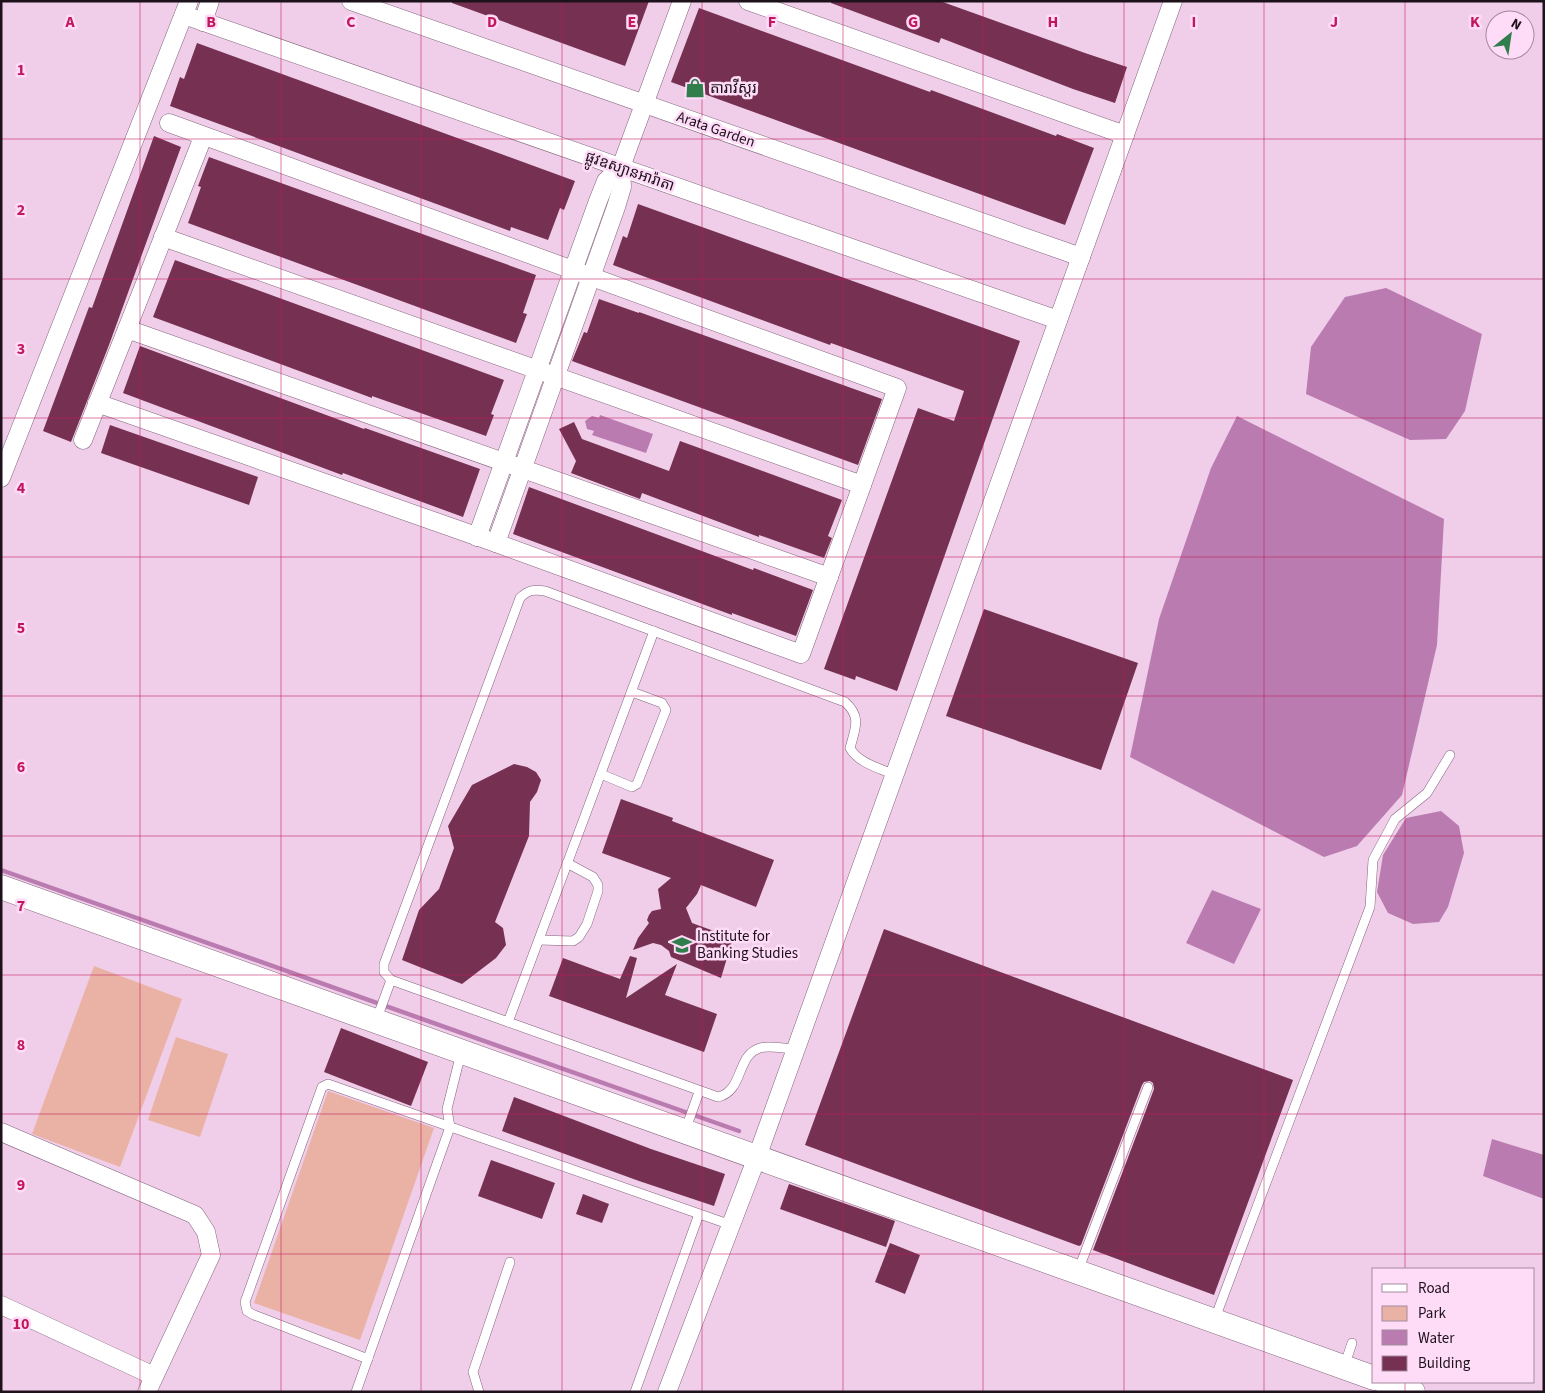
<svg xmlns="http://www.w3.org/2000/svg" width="1545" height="1393" viewBox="0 0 1545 1393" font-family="'Source Sans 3','Noto Sans Khmer',sans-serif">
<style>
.green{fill:#e9b2a5}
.water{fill:#ba7cb0}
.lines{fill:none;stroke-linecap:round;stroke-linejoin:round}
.stream{stroke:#ba7cb0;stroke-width:4.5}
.building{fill:#763152}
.lane-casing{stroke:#83657d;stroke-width:10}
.street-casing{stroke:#83657d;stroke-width:19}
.secondary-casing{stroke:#83657d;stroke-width:25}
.lane{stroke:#fff;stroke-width:9}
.street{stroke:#fff;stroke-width:18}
.secondary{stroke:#fff;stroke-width:24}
.grid{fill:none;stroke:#c2185b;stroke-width:1;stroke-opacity:0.55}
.labels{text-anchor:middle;stroke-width:5;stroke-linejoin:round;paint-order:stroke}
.poi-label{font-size:15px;fill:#1d111b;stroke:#fedbf7;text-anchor:start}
.street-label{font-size:15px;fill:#1d111b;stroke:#fedbf7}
.grid-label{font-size:16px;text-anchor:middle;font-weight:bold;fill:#c2185b;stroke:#fedbf7;stroke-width:5;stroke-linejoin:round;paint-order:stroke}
</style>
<rect width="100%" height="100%" fill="#f0cee9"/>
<g class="green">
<path d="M94 966 182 999 120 1167 32 1134Z"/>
<path d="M176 1037 228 1054 200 1137 148 1120Z"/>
<path d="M328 1091 434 1128 360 1340 254 1303Z"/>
</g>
<g class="water">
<path d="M1386 288 1482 334 1465 411 1446 439 1410 440 1306 394 1311 347 1345 297Z"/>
<path d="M600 415 653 434 646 453 592 435 594 431 587 429 585 421 592 416 599 418Z"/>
<path d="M1237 416 1444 519 1437 645 1402 795 1357 846 1324 857 1130 757 1159 619 1211 468Z"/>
<path d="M1441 811 1459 826 1464 853 1448 907 1439 922 1413 924 1388 913 1377 892 1383 855 1406 818Z"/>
<path d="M1212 890 1261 909 1234 964 1186 943Z"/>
<path d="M1492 1139 1544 1155V1199L1483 1176Z"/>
</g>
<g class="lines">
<path class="stream" d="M1 870 739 1131"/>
</g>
<g class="building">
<path d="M452 1H649L625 66 452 3Z"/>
<path d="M831 1H940L1085 53 1127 67 1115 103 1073 89 941 38 939 43 831 3Z"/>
<path d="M699 8 930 92 931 90 1056 136 1057 134 1094 148 1065 225 671 82Z"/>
<path d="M197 43 575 181 564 210 560 208 548 240 511 227 510 231 170 106 180 77 184 79Z"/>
<path d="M154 136 181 147 109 345 71 442 43 431 89 307 92 308Z"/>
<path d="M209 157 536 275 523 313 527 314 516 343 188 223 201 187 198 186Z"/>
<path d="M638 204 1020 341 897 691 856 676 855 680 824 669 918 408 954 421 964 391 831 343 830 345 613 265 623 236 627 238Z"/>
<path d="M175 260 504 380 491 414 494 415 486 436 372 396V398L153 317Z"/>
<path d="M599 299 639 313V312L882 399 858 465 572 361 584 332 587 333Z"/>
<path d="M140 346 364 429 365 428 480 469 463 517 343 473 342 475 123 393Z"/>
<path d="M574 422 582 439 669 471 680 441 842 500 828 536 832 538 824 558 759 535V537L642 493 640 499 571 473 576 461 559 429Z"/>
<path d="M110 425 258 477 249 505 101 453Z"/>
<path d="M529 487 753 570 754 568 813 590 796 636 732 613V615L513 534Z"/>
<path d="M984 609 1138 663 1101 770 946 716Z"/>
<path d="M514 764 527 767 536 772 541 780 537 792 530 802 529 836 495 922 503 928 506 945 496 958 462 984 402 960 419 910 439 889 454 848 448 826 472 785Z"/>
<path d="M621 799 673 818 672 821 774 860 756 907 701 885 697 894 686 908 692 923 733 938 721 978 671 957 669 951 661 945 653 943 633 950 638 938 649 923 647 920 649 915 652 911 661 909 658 889 671 878 602 853Z"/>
<path d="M884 929 1293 1080 1214 1295 1093 1250 1154 1089 1153 1083 1150 1081 1144 1082 1142 1085 1081 1245 1079 1246 805 1145Z"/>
<path d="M630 956 637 958 626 998 677 964 665 995 717 1014 704 1052 549 996 563 958 620 979Z"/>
<path d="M341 1028 428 1062 411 1106 324 1072Z"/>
<path d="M514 1097 651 1149 725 1174 714 1206 639 1181 502 1131Z"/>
<path d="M491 1160 555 1183 542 1219 478 1196Z"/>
<path d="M789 1184 895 1221 886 1247 780 1209Z"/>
<path d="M583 1194 609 1204 602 1223 576 1214Z"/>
<path d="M890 1243 920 1255 905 1294 875 1282Z"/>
</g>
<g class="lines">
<defs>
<g id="lane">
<path d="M654 631 508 1022 718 1097C744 1091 736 1055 760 1048 768 1045 786 1049 796 1049"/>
<path d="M601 774 632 787 637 784 666 710 662 703 632 692"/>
<path d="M539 940 573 941 579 937 587 924 598 891V885L593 877 567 863"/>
<path d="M376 1021 391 980"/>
<path d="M508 1022 391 980 384 972V964L520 598C528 590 534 589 545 591L845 702C862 717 855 729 850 748 858 763 880 768 894 775"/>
<path d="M685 1131 699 1092"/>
<path d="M1078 1271 1148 1087"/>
<path d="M1214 1321 1370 907 1373 860 1395 819 1427 793 1450 755"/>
<path d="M368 1359 254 1315 247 1311 245 1302 322 1087 328 1084 731 1225"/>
<path d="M1344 1367 1352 1343"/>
<path d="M356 1392 450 1127 447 1109 458 1065 463 1053"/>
<path d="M479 1392 473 1372 510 1262"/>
<path d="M635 1392 699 1214"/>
</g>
<g id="street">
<path d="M351 1 1081 257"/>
<path d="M748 1 1125 135"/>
<path d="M184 15 1058 320"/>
<path d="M203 22 210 1"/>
<path d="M163 237 862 485"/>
<path d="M127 329 829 577"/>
<path d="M97 403 496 543 801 654 897 388 169 123"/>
<path d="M83 440 203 137"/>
<path d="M1 478 189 1"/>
<path d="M477 537 598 201 606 181 621 167"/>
<path d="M496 543 616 207 622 187 621 167 682 1"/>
<path d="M1 1132 195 1215 206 1232 211 1255 147 1392"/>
<path d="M1 1305 154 1376"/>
<path d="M667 1392 757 1157 1173 1"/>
</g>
<g id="secondary">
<path d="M1 887 1374 1378"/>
<path d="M1385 1382 1413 1392"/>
</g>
</defs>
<use href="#lane" class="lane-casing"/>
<use href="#street" class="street-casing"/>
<use href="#secondary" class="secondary-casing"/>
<use href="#lane" class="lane"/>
<use href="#street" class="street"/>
<use href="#secondary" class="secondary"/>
</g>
<path class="grid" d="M140 1V1392M281 1V1392M421 1V1392M562 1V1392M702 1V1392M843 1V1392M983 1V1392M1124 1V1392M1264 1V1392M1405 1V1269M1 139H1544M1 279H1544M1 418H1544M1 557H1544M1 696H1544M1 836H1544M1 975H1544M1 1114H1544M1 1254H1544M1405 1382V1392"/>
<defs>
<symbol id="shop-bare" viewBox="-9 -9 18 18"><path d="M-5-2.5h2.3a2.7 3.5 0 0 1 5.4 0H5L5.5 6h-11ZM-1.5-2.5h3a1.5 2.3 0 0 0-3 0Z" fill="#317e4d" stroke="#fedbf7" stroke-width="2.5" paint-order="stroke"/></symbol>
<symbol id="university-bare" viewBox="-9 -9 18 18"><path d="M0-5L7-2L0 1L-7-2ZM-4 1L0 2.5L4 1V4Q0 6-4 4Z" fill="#317e4d" stroke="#fedbf7" stroke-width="2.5" paint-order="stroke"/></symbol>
</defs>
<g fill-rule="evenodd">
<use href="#shop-bare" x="681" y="74" width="28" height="28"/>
<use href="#university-bare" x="668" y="931" width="28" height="28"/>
</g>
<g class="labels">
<g class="poi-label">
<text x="710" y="93">តារាវីស្តរ</text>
<text x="697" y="941">Institute for<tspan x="697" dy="17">Banking Studies</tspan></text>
</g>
<g class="street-label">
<text transform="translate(716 129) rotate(19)" y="5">Arata Garden</text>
<text transform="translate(630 171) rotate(19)" y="5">ផ្លូវឧស្យានអារ៉ាតា</text>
</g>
</g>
<g class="grid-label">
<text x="70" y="27">A</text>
<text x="211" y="27">B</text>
<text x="351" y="27">C</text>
<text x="492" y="27">D</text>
<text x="632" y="27">E</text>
<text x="772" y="27">F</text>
<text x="913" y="27">G</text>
<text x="1053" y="27">H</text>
<text x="1194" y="27">I</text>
<text x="1334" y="27">J</text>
<text x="1475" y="27">K</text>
<text x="21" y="75">1</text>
<text x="21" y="215">2</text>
<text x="21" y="354">3</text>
<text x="21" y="493">4</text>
<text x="21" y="633">5</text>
<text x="21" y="772">6</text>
<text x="21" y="911">7</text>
<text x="21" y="1050">8</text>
<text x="21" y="1190">9</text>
<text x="21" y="1329">10</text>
</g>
<rect width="1545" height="1393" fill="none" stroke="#1d111b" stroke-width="5"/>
<rect x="1372" y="1268" width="162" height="115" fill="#fedbf7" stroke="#a48a9f"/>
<rect x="1382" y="1284" width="25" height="8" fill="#ffffff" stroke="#a48a9f"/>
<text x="1418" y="1293" font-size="15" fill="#1d111b">Road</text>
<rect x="1382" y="1306" width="25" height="15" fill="#e9b2a5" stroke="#a48a9f"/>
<text x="1418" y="1318" font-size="15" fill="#1d111b">Park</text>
<rect x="1382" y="1330" width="25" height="15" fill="#ba7cb0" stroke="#a48a9f"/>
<text x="1418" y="1343" font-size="15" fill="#1d111b">Water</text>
<rect x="1382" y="1356" width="25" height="15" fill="#763152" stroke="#a48a9f"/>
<text x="1418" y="1368" font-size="15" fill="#1d111b">Building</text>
<g transform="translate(1510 35) rotate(30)"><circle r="24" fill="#fedbf7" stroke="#a48a9f"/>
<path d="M0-4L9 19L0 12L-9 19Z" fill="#317e4d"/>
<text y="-8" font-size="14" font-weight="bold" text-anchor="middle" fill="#1d111b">N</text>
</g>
</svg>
